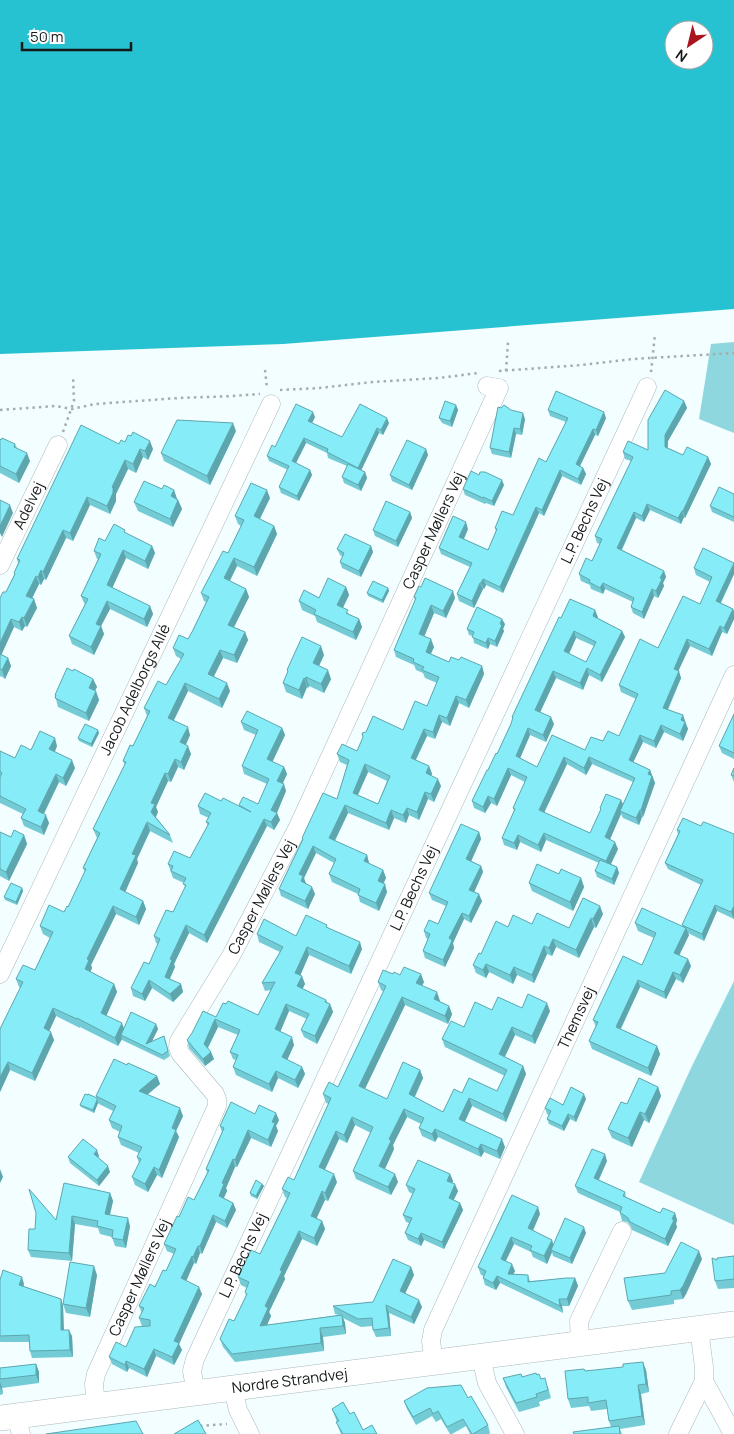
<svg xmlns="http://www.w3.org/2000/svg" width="734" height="1434" viewBox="0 0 734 1434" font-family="Manrope,sans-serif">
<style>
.green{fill:#8ed7df}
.water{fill:#27c2d1;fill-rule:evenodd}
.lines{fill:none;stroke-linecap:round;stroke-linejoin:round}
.street-casing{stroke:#adb8ba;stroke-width:19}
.secondary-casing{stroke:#adb8ba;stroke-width:26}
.path{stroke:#a5aeaf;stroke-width:2.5;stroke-dasharray:2.5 4;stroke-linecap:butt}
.street{stroke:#fff;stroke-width:18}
.secondary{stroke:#fff;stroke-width:25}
.wall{fill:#73ccd5;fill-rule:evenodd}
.shaded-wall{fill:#5ea6ae}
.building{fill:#86edf8;stroke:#5ea6ae;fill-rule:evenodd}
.labels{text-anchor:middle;stroke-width:4.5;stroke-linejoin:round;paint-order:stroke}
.street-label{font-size:15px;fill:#15191a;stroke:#fff}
</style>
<rect width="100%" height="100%" fill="#f2feff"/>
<g class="green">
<path d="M734 342V433L699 419 711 344Z"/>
<path d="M734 981V1225L639 1182 691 1068Z"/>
</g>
<path class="water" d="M0 0H734V309L283 344 0 354ZM674 30H704V60H674Z"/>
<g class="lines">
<defs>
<g id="street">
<path id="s1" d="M0 565 58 445"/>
<path id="s2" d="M0 974 271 404"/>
<path d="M580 1344 579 1321 622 1231"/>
<path d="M481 1357 487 1383 515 1434"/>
<path id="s3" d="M434 1362 431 1341 433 1330 734 675"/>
<path d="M704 1381 733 1434"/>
<path d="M233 1389 238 1410 250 1434"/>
<path id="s4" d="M196 1393 192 1371 195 1359 647 387"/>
<path id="s5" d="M96 1406 94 1384 96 1374 217 1106V1099L215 1094 180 1053 178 1047 179 1041 231 956 297 829 499 388 487 386"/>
<path d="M16 1416 21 1434"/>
<path d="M678 1434 704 1381V1367L699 1329"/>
</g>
<g id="secondary">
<path id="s6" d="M0 1418 734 1324"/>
</g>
</defs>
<use href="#street" class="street-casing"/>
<use href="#secondary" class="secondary-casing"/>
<g class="path">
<path d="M265 370 267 388"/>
<path d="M499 371 582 365 633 359 734 353"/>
<path d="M506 371 508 342"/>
<path d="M651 372 655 334"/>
<path d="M280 390 320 388 372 382 439 378 478 373"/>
<path d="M0 410 55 406 72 409 95 404 179 398 233 396 260 394"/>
<path d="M63 432 74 401 73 376"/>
<path d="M200 1426 227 1424"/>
</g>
<use href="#street" class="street"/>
<use href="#secondary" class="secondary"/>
</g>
<g class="wall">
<path d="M684 401 687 408 668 441V448L683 455 708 457 711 464 685 518 684 517 681 524 650 510 644 522 636 518 622 550 664 571 666 577 663 583 664 586 658 598 654 596 644 619 633 613 631 607 633 602 605 589 603 594 591 589 590 585 581 581 579 574 592 561 600 544 597 543 595 536 631 461 625 459 623 452 648 450Z"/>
<path d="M456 405 458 410 452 427 442 423 439 418Z"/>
<path d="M511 410 525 419 522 435 516 434 511 458 492 454 490 448Z"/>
<path d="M548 410 606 418 598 436 595 435 580 466 583 468 586 474 581 485 562 476 544 516 539 513 503 593 486 585 484 589H483L474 608 459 601 457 594 470 567 441 554 439 548 468 529 464 539 488 550 496 531 495 528 513 515 546 462 566 422 550 416Z"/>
<path d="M315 417 312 423 342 437 389 423 383 435 379 433 361 470 365 472 367 478 361 491 344 483 342 477 347 466 328 458 327 453 306 443 296 463 310 470 312 475 299 501 281 493 279 487 288 470 269 461 267 456 275 447Z"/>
<path d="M236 431 210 485 164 461 161 453Z"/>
<path d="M0 439 15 444 17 448 30 461 19 483 0 473Z"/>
<path d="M125 442 153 449 148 460 143 457 136 473 128 469 116 494V501L110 514 90 505 73 541 66 538 46 580 44 579 41 585 39 584 32 599H34L37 608 27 627 25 626 22 631 14 627 1 654 8 658 11 666 5 679 1 676 0 677V598L6 592 14 575V573L18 563 17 559 119 444Z"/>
<path d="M426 449 428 455 412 490 392 481 390 475Z"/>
<path d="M504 485 494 506 486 503 485 504 465 495 463 489Z"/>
<path d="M162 489 174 490 177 499 178 500 182 509 173 527 138 511 134 502Z"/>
<path d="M734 494V522L712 512 710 506Z"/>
<path d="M270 498 260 519 274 526 277 534 257 576 237 566 230 581 246 589 249 597 234 627 245 632 248 640 237 663 223 658 214 676 230 691 222 708 188 691 174 720 190 735 186 745 191 754 184 770 178 767 171 782 168 781 156 807 158 812 156 817 170 835 173 843 150 831 137 859 138 863 125 892 143 901 146 909 139 925 116 914 91 965 92 968 90 972 114 984 117 992 106 1016 124 1028 156 1024 158 1029 152 1041 164 1036 170 1056 164 1060 122 1040V1039L118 1046 80 1027V1028L56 1016 49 1031 54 1040 35 1081 10 1070 0 1092V1029L21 988 19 987 16 979 35 970 50 938 43 934 40 926 64 912 68 907 85 872 83 868 97 838 93 829 125 765 123 761 133 746 147 716 144 708 166 685 181 659 176 656 173 648 188 639 192 632 206 602 204 601 201 593 228 553 241 526 238 524 235 516Z"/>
<path d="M410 512 412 518 398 547 375 536 373 530Z"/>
<path d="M127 534 152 546 155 553 148 569 126 558 112 588 150 606 153 614 147 627 110 609 101 626 104 634 94 655 72 644 69 636 85 604 84 603 81 596 98 559H97L94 551 105 541Z"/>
<path d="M371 546 373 552 361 577 342 568 340 562 343 557 340 555 337 549Z"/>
<path d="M694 568 734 574 721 603 733 609 734 612V619L727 634 722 632 712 656 690 646 678 671 681 678 668 710 683 715 688 729 683 741 664 732 656 748 643 742 633 762 650 770 655 783 643 817H642L639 825 623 818 621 814 610 839 618 849 611 864 617 867 619 873 614 885 597 877 595 871 599 863 546 840 541 852 520 842 517 850 504 845 502 838 514 811 513 808 525 782 511 775 497 806 491 803 485 813 474 808 472 801 497 754 513 719 512 717 561 618 598 617 597 618 622 631 625 637 602 682 589 675 583 690 556 678 540 712 554 724 546 742 530 735 520 758 537 767 585 750 603 741 619 736 636 699 621 692 619 685 658 648 700 604 710 582 696 575ZM576 638 594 646 586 662 569 654ZM567 764 586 775 592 764 633 782 623 804 621 800 600 808 601 810 590 833 544 813Z"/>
<path d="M346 587 349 595 343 608 350 615 359 619 362 627 356 640 317 622 315 616 302 610 299 601 319 598Z"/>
<path d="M388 588 389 591 383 603 368 596 367 593Z"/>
<path d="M414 597 455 598 446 618 434 613 424 636 434 647 431 654 449 662 459 660 482 666 484 674 469 708 459 703 450 726 442 722 435 739 427 736 416 760 429 766 432 774 431 775 441 786 434 802 428 799 419 820 409 815 406 823 394 818 389 830 348 813 335 841 367 855 369 864 383 870 386 878 383 883 387 892 379 911 360 902 358 894 332 882 329 874 334 863 316 853 304 878 306 884 315 894 308 909 281 896 279 889 302 840V838L337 799 347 765 340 762 337 754 357 751 403 730 427 706 437 683 425 678 423 673 416 670 414 665 396 657 394 650 415 600ZM368 772 387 781 378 804 358 795Z"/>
<path d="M505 624 503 629 504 631 497 647 490 644 488 649 474 643 473 636 469 635 467 629Z"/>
<path d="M324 655 319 666 331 679 324 693 309 686 308 688 307 687 302 699 286 692 283 683 288 672 287 670Z"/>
<path d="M93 679 97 687 95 690 99 700 89 721 58 707 55 695Z"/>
<path d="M734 714V759L722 753 719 746Z"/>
<path d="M241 722 282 728 285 735 272 762 284 767 287 774 283 783 286 791 277 813 280 820 274 830 267 826 207 943 189 933 174 964 175 967 170 979 181 984 183 992 173 1002 152 988 145 1001 133 996 131 988 149 964 158 944 156 943 154 936 173 912 185 888 184 883 173 878 168 864 190 858 208 826 206 822 209 818 200 814 198 806 221 801 239 806 258 804 267 784 244 774 242 766 256 735 244 730Z"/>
<path d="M99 733 92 747 79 741 78 738Z"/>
<path d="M57 746 55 752 75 768 66 786 59 782 44 814 49 823 44 835 24 826 21 818 23 814 0 803V751L15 758 31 750Z"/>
<path d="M734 768V782L731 775Z"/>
<path d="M701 826 734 834V919L717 911 704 941 688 933 689 935 679 955 691 966 683 983 676 979 666 999 640 987 621 1029 657 1046 660 1054 651 1076 592 1049 589 1041 596 1027 593 1020 642 965 654 938 638 931 635 923 683 926 701 885 668 869 665 863 678 834 677 830Z"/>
<path d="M0 832 11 837 24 835 27 844 9 881 0 876Z"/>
<path d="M479 832 481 839 471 861 481 866 483 872 474 892 482 901 471 923 464 919 453 943 454 948 445 967 425 958 423 951 428 939 426 938 424 931 438 924 446 906 432 900 429 893Z"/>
<path d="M559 874 581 878 584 887 573 911 532 891 529 883Z"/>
<path d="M22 888 23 891 17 905 5 900 4 897Z"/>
<path d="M603 914 596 928 594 927 579 958 556 947 552 956 547 954 534 983 517 975 513 984 489 972 486 978 476 973 473 965 508 927 532 924 569 928Z"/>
<path d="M327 925V927L362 949 351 974 309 955 300 975 305 984 302 989 330 1004 333 1012 317 1044 304 1037 301 1030 307 1019 289 1011 280 1032 294 1045 287 1060 302 1067 305 1074 298 1088 278 1078 272 1092 236 1075 233 1067 236 1060 233 1059 230 1052 238 1035 218 1027 208 1048 214 1059 205 1066 189 1048 187 1040 216 1017 258 1015 271 990 265 991 262 983 280 952 259 942 257 934 296 936Z"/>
<path d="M393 974 400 975 424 982 422 986 440 1001H439L449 1006 452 1014 448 1024 405 1005 365 1089 387 1099 420 1070 423 1078 415 1097 443 1112 462 1093 497 1091 505 1076 445 1047 442 1039 492 1010 522 1008 550 1011 535 1044 515 1035 505 1057 523 1066 526 1074 506 1122 472 1106 465 1122 505 1147 500 1159 484 1152 481 1157 438 1137 435 1142 422 1136 419 1128 421 1124 407 1117 393 1145 394 1149 385 1169 398 1182 391 1195 356 1179 353 1171 371 1133 355 1125 347 1143 339 1139 325 1170 337 1182 328 1201 325 1200 316 1218 322 1221 325 1229 317 1246 302 1239 284 1276 285 1279 269 1312 271 1316 267 1325 339 1315 335 1314 333 1306 373 1302 411 1267 414 1275 405 1293 422 1307 414 1324 389 1313 391 1336 376 1337 373 1330V1326L361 1327 343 1318 345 1323 346 1334 323 1337 324 1351 235 1362 223 1347 220 1339 234 1321 246 1296 245 1292 247 1288 241 1285 238 1277 260 1254 287 1198 285 1197 282 1189 294 1180 329 1104 326 1103 323 1094 338 1087 384 992 381 990 378 982Z"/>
<path d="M127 1065 157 1076 160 1084 147 1095 183 1116 176 1131 179 1137 162 1178 157 1175 148 1192 135 1185 132 1177 139 1163 137 1157 139 1153 121 1145 118 1137 120 1132 112 1128 109 1120 113 1111 99 1104 98 1103 94 1113 81 1107 80 1105 97 1098 96 1096Z"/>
<path d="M658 1087 661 1096 649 1123 644 1120 632 1147 612 1138 608 1129 627 1104Z"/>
<path d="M586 1099 576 1122 570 1119 564 1131 549 1124 547 1119 549 1115 547 1114 545 1108Z"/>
<path d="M255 1114 279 1120 276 1126 278 1131 271 1147 251 1138 237 1167H235L226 1188 227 1191 224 1198 233 1203 236 1210 227 1228 216 1222 202 1254 200 1253 196 1264 194 1263 186 1281 202 1294 179 1344 182 1350 174 1365 156 1356 147 1377 129 1368 127 1372 112 1364 109 1357 126 1347 147 1326H142L139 1318 142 1313 139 1306 166 1271 174 1254 167 1251 164 1244 179 1217 194 1200 207 1173 206 1169 222 1132 220 1126Z"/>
<path d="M99 1156 98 1158 110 1172 99 1186 70 1163 68 1157Z"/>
<path d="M607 1161 599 1180 625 1192 626 1197 660 1213H675L677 1220 676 1224 677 1227 668 1246 632 1230 630 1225 627 1222 622 1221 620 1213V1212L578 1193 575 1186Z"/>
<path d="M450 1174 453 1181 452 1183 458 1191 454 1200 460 1203 463 1210 444 1249 424 1240 421 1246 408 1240 405 1233 409 1223 406 1222 403 1215 413 1194 409 1192 406 1185Z"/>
<path d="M262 1184 264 1186 257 1199 251 1196 250 1193Z"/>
<path d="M110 1193 113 1201 110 1215 130 1226 126 1248 115 1246 112 1237 100 1234 98 1228 75 1224 72 1261 31 1257 28 1250 35 1229 56 1220Z"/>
<path d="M512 1195 540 1214 533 1231 552 1240 553 1244 586 1233 572 1264 553 1256 552 1252 547 1264 533 1257 531 1252 514 1244 506 1261 515 1271 513 1274 528 1275 530 1281 575 1278 578 1286 569 1306H562L563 1313 500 1283 496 1290 485 1285 483 1278 484 1276 481 1275 478 1267Z"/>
<path d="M734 1256V1288L718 1289 715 1281 717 1260Z"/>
<path d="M702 1259 686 1294 683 1299 674 1300V1304L632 1310 628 1301 665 1273Z"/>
<path d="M97 1275 90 1317 66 1313 63 1304Z"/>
<path d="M0 1280 24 1284 23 1286 61 1299 63 1306 64 1330 72 1336 73 1357 32 1358 30 1351 29 1342H0Z"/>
<path d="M36 1364 39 1372V1383L2 1388 3 1394 0 1395V1368Z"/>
<path d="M584 1369 585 1371 646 1370 649 1392 641 1394 645 1425 620 1429 622 1434H574L611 1427 609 1421 607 1409 591 1411 589 1406 571 1408 568 1399Z"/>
<path d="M537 1375 548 1387 551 1398 539 1402 540 1406 519 1412 506 1387 503 1378 522 1377Z"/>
<path d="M468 1398 488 1425 490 1433 489 1434H470L466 1426 452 1434H450L441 1419 436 1422 432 1416 416 1425 407 1409 404 1401Z"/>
<path d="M332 1409 350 1414 363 1430 377 1434H341L336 1422H337Z"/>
</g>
<g class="shaded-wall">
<path d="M684 401 687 408 668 441 667 453 665 447V435Z"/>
<path d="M456 405 458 410 452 427 450 421Z"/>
<path d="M313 412 315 417 310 427 308 421Z"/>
<path d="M604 412 606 418 598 436 596 430Z"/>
<path d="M523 413 525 419 522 435 520 429Z"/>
<path d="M387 418 389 423 383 435 381 430Z"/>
<path d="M233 423 236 431 210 485 207 476Z"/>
<path d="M377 428 379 433 360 473 358 468Z"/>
<path d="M514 428 516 434 511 458 509 452Z"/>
<path d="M593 429 595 435 578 470 576 464Z"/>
<path d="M304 438 306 443 294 467 292 461Z"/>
<path d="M150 441 153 449 148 460 145 451Z"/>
<path d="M140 449 143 457 136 473 133 464Z"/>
<path d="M426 449 428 455 412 490 409 485Z"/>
<path d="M27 453 30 461 19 483 16 474Z"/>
<path d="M708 457 711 464 685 518 683 511Z"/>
<path d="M125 460 128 469 116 494V501L110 514 107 506 112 487Z"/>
<path d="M583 468 586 474 581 485 578 479Z"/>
<path d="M310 470 312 475 299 501 297 496Z"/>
<path d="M560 470 562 476 544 516 542 510Z"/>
<path d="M365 472 367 478 361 491 358 485Z"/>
<path d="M502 480 504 485 494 506 492 501Z"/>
<path d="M174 490 177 499 174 505 171 496Z"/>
<path d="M267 490 270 498 257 524 254 516Z"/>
<path d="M87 497 90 505 73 541 70 533Z"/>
<path d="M178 500 182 509 173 527 170 519Z"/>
<path d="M647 504 650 510 644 522 642 516Z"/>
<path d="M10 505 13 513 2 537 0 533V526Z"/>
<path d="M536 507 539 513 503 593 500 587Z"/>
<path d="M682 511 684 517 681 524 678 518Z"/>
<path d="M410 512 412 518 398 547 396 541Z"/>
<path d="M634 512 636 518 619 555 617 548Z"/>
<path d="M466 522 468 529 462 543 459 537Z"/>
<path d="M274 526 277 534 257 576 254 567Z"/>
<path d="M63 530 66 538 46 580 43 572Z"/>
<path d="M152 546 155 553 148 569 145 561Z"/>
<path d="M371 546 373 552 361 577 359 571Z"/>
<path d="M123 550 126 558 110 593 107 585Z"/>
<path d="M234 558 237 566 227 586 224 578Z"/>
<path d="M734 563V574L718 608 716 601Z"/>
<path d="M41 570 44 579 41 585 38 577Z"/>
<path d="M664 571 666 577 663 583 664 586 658 598 656 591 660 578Z"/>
<path d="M36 576 39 584 29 604 26 596Z"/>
<path d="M483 579 486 585 484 589 481 583Z"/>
<path d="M480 583 483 589 474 608 472 601Z"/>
<path d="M603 583 605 589 603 594 600 588Z"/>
<path d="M346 587 349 595 340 613 337 605Z"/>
<path d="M388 588 389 591 383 603 382 600Z"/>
<path d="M246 589 249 597 231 633 228 625Z"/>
<path d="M652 589 654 596 644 619 642 612Z"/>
<path d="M453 591 455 598 446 618 443 611Z"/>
<path d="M34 599 37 608 27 627 24 618Z"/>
<path d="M107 601 110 609 101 626 104 634 94 655 91 647 96 624Z"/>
<path d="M431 605 434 613 422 642 419 634Z"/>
<path d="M150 606 153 614 147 627 144 619Z"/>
<path d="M733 609 734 612V619L727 634 724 628Z"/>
<path d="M595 610 598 617 595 623 593 616Z"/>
<path d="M22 617 25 626 22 631 19 622Z"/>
<path d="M11 619 14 627 0 658V643Z"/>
<path d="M359 619 362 627 356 640 353 632Z"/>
<path d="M502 619 505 624 503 629 504 631 497 647 495 641Z"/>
<path d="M720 626 722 632 712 656 709 649Z"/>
<path d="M574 631 576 638 567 658 564 651Z"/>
<path d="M622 631 625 637 602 682 600 675Z"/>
<path d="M245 632 248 640 237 663 234 655Z"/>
<path d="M488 638 490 644 488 649 486 643Z"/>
<path d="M431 639 434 647 428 659 426 652Z"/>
<path d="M687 639 690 646 676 676 674 669Z"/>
<path d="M321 646 324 655 316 672 313 663Z"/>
<path d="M220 650 223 658 211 682 208 674Z"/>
<path d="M8 658 11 666 5 679 2 670Z"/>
<path d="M482 666 484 674 469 708 466 700Z"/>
<path d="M587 668 589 675 583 690 580 683Z"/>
<path d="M328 670 331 679 324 693 321 684Z"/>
<path d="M553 671 556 678 538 717 535 710Z"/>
<path d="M679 671 681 678 665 715 663 708Z"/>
<path d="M306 677 309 686 308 688 305 679Z"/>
<path d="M304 678 307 687 302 699 299 690Z"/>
<path d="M93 679 97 687 92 696 89 688Z"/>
<path d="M185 683 188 691 171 726 168 718Z"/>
<path d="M227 683 230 691 222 708 219 699Z"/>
<path d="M96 691 99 700 89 721 86 713Z"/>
<path d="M456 696 459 703 450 726 447 718Z"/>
<path d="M439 715 442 722 435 739 433 732Z"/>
<path d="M683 715 685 722 681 720Z"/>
<path d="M551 717 554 724 546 742 543 735Z"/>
<path d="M685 722 688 729 683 741 680 734Z"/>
<path d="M661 725 664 732 656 748 654 741Z"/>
<path d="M188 727 190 735 183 750 180 742Z"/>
<path d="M282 728 285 735 270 767 267 759Z"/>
<path d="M528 728 530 735 518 763 516 756Z"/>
<path d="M424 729 427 736 413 765 411 758Z"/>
<path d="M98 730 99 733 92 747 91 744Z"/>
<path d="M640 735 643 742 631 767 629 760Z"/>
<path d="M55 738 57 746 52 757 49 749Z"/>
<path d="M188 746 191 754 184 770 181 762Z"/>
<path d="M564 757 567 764 542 817 539 810Z"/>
<path d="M589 757 592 764 586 775 584 768Z"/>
<path d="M175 759 178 767 171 782 168 774Z"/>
<path d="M72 760 75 768 66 786 63 778Z"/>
<path d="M365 764 368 772 355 801 353 793Z"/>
<path d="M429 766 432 774 428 781 426 773Z"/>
<path d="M284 767 287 774 280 789 277 781Z"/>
<path d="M508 768 511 775 497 806 494 799Z"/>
<path d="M650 770 655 783 643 817 641 810 648 774Z"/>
<path d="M165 773 168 781 156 807 158 812 154 820 151 812V803Z"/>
<path d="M56 774 59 782 41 819 38 811Z"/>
<path d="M438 779 441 786 434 802 431 794Z"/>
<path d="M284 784 286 791 275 817 277 813 280 820 274 830 271 822V810Z"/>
<path d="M425 792 428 799 419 820 417 812Z"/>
<path d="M488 796 491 803 485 813 483 807Z"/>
<path d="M621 800 624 807 620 811 621 814 608 844 605 837Z"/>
<path d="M345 805 348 813 332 846 329 838Z"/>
<path d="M407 808 409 815 406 823 403 815Z"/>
<path d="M391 810 394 818 389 830 386 823Z"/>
<path d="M640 810 642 817 639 825 636 818Z"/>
<path d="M46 815 49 823 44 835 41 827Z"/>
<path d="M264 819 267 826 207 943 204 935Z"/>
<path d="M147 822 150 831 137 859 138 863 123 897 120 889 132 854Z"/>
<path d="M479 832 481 839 469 866 466 859Z"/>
<path d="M544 833 546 840 541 852 538 845Z"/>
<path d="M24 835 27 844 9 881 6 872Z"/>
<path d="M518 835 520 842 517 850 514 843Z"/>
<path d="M615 842 618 849 609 868 606 861Z"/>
<path d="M313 846 316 853 304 878 306 884 304 889 299 874Z"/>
<path d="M367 855 369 863 367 869 364 861Z"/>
<path d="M481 866 483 872 472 897 469 890Z"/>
<path d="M617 867 619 873 614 885 612 879Z"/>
<path d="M383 870 386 878 381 889 378 881Z"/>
<path d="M581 878 584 887 573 911 570 902Z"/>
<path d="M385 884 387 892 379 911 376 903Z"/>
<path d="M312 887 315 894 308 909 305 901Z"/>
<path d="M22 888 23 891 17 905 16 902Z"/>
<path d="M479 894 482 901 471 923 469 916Z"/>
<path d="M143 901 146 909 139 925 136 917Z"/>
<path d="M715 905 717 911 704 941 702 934Z"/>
<path d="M113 906 116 914 91 965 92 968 88 978 85 969 87 959Z"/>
<path d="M600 906 603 914 596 928 593 919Z"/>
<path d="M734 906V919L731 912Z"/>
<path d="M462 913 464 919 453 943 454 948 445 967 443 960 449 938Z"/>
<path d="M591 918 594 927 579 958 576 950Z"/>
<path d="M186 925 189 933 174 964 175 967 167 984 165 977 170 959Z"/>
<path d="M686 928 689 935 677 960 674 953Z"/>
<path d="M553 939 556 947 552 956 549 948Z"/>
<path d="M360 942 362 949 351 974 349 966Z"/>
<path d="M544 946 547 954 534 983 532 975Z"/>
<path d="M307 947 309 955 298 981 295 973Z"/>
<path d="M688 959 691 966 683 983 680 975Z"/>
<path d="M486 964 489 972 486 978 483 970Z"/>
<path d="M514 967 517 975 513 984 510 975Z"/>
<path d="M673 972 676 979 666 999 664 992Z"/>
<path d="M421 974 424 982 419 991 416 983Z"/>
<path d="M302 976 305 984 300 994 297 986Z"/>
<path d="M149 980 152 988 145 1001 142 994Z"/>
<path d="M638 980 640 987 618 1034 616 1027Z"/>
<path d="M114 984 117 992 104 1021 101 1013Z"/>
<path d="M181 984 183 992 173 1002 170 994Z"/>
<path d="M437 992 440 1001 437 1007 434 999Z"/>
<path d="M402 997 405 1005 362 1095 359 1086Z"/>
<path d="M326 1000 329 1007 330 1004 333 1012 317 1044 315 1036Z"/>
<path d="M547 1003 550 1011 535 1044 532 1036Z"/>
<path d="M286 1004 289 1011 278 1037 275 1029Z"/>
<path d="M449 1006 452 1014 448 1024 445 1016Z"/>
<path d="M53 1008 56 1016 47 1036 44 1028Z"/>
<path d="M215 1019 218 1027 206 1051 204 1044Z"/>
<path d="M122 1023 125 1031 121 1035 122 1039 118 1046 115 1038Z"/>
<path d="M156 1024 158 1029 148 1049 146 1044Z"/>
<path d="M512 1027 515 1035 502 1062 499 1054Z"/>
<path d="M51 1032 54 1040 35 1081 32 1073Z"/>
<path d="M292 1037 294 1045 285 1065 282 1057Z"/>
<path d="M657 1046 660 1054 651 1076 648 1068Z"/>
<path d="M211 1052 214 1059 205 1066 203 1059Z"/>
<path d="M8 1062 10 1070 0 1092V1077Z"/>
<path d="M523 1066 526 1074 506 1122 503 1114Z"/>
<path d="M302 1067 305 1074 298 1088 295 1080Z"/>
<path d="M420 1070 423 1078 412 1102 409 1094Z"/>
<path d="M276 1071 278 1078 272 1092 269 1084Z"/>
<path d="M157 1076 160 1084 142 1099 139 1091Z"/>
<path d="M658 1087 661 1096 649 1123 645 1114Z"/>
<path d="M584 1094 586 1099 576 1122 574 1117Z"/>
<path d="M469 1098 472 1106 462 1127 459 1119Z"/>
<path d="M97 1100 98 1103 94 1113 93 1110Z"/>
<path d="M180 1108 183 1116 176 1131 179 1137 162 1178 159 1170 172 1128Z"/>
<path d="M404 1109 407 1117 393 1145 394 1149 382 1175 379 1166 389 1139Z"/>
<path d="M640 1112 644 1120 632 1147 628 1138Z"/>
<path d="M276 1113 279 1120 276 1126 278 1131 271 1147 268 1140 272 1122Z"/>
<path d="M568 1114 570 1119 564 1131 562 1126Z"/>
<path d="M352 1117 355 1125 347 1143 344 1135Z"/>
<path d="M435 1129 438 1137 435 1142 432 1134Z"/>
<path d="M248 1130 251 1138 237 1167 235 1160Z"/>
<path d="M336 1131 339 1139 322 1175 319 1167Z"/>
<path d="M502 1139 505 1147 500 1159 497 1151Z"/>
<path d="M481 1144 484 1152 481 1157 478 1149Z"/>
<path d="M97 1150 99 1156 96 1160 94 1154Z"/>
<path d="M605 1154 607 1161 596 1185 594 1178Z"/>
<path d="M233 1159 235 1167 226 1188 227 1191 221 1203 219 1196 222 1183Z"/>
<path d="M108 1166 110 1172 99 1186 97 1180Z"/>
<path d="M154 1167 157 1175 148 1192 145 1184Z"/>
<path d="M0 1169 3 1177 0 1183Z"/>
<path d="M334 1174 337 1182 328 1201 325 1193Z"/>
<path d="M395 1174 398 1182 391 1195 388 1187Z"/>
<path d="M450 1174 453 1181 450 1188 447 1181Z"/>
<path d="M262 1184 264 1186 257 1199 256 1196Z"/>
<path d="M455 1184 458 1191 451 1205 449 1198Z"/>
<path d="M322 1191 325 1200 314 1224 311 1216Z"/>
<path d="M110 1193 113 1201 108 1222 105 1214Z"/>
<path d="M233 1203 236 1210 227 1228 225 1221Z"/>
<path d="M460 1203 463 1210 444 1249 442 1242Z"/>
<path d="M538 1207 540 1214 530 1236 528 1228Z"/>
<path d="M675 1213 677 1220 676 1224 677 1227 668 1246 665 1239Z"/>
<path d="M213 1215 216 1222 202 1254 200 1246Z"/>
<path d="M72 1216 75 1224 72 1261 69 1253Z"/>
<path d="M128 1218 130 1226 126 1248 123 1240Z"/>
<path d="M322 1221 325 1229 317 1246 314 1238Z"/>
<path d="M584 1227 586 1233 572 1264 570 1258Z"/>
<path d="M299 1231 302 1239 284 1276 285 1279 269 1312 271 1316 263 1334 260 1326 265 1306 280 1270Z"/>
<path d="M421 1233 424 1240 421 1246 418 1239Z"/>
<path d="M511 1237 514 1244 503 1266 501 1259Z"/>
<path d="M552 1240 554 1247 551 1250 552 1252 547 1264 544 1256Z"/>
<path d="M198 1246 200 1253 196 1264 193 1257Z"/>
<path d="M699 1251 702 1259 686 1294 683 1299 680 1290Z"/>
<path d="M192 1256 194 1263 184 1286 181 1278Z"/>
<path d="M512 1264 515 1271 510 1281 508 1274Z"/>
<path d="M94 1266 97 1275 90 1317 86 1308Z"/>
<path d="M411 1267 414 1275 403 1298 400 1291Z"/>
<path d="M497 1276 500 1283 496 1290 493 1283Z"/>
<path d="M22 1277 24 1284 22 1292 19 1285Z"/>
<path d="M575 1278 578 1286 569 1306 567 1299Z"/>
<path d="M199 1287 202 1294 179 1344 182 1350 174 1365 172 1357 174 1341Z"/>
<path d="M61 1299 63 1306 64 1337 61 1330Z"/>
<path d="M559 1299 562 1306 563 1313 560 1306Z"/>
<path d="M419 1300 422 1307 414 1324 411 1317Z"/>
<path d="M386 1305 389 1313 391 1336 389 1328Z"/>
<path d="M342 1315 345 1323 346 1334 343 1326Z"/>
<path d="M320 1328 323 1337 324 1351 321 1343Z"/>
<path d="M69 1330 72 1336 73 1357 70 1350Z"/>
<path d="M154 1349 156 1356 147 1377 144 1369Z"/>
<path d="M126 1361 129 1368 127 1372 125 1365Z"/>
<path d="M643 1362 646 1370 649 1392 646 1384Z"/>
<path d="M36 1364 39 1372V1383L36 1375Z"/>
<path d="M0 1382 2 1388 3 1394 0 1387Z"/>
<path d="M638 1385 641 1394 645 1425 642 1416Z"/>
</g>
<g class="building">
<path d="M665 390 684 401 665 435V447L683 455 687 447 708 457 683 511H682L678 518 647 504 642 516 634 512 617 548 664 571 660 578 662 579 656 591 652 589 642 612 631 607 634 598 603 583 600 588 589 582 590 580 579 574 586 558 592 561 602 539 595 536 633 457 623 452 628 441 648 450V420Z"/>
<path d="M556 391 604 412 596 430 593 429 576 464 583 468 578 479 560 470 542 510 536 507 500 587 483 579 481 583H480L472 601 457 594 472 563 439 548 453 516 466 522 459 537 488 550 497 529 495 528 502 511 513 515 539 458 546 462 568 418 548 410Z"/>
<path d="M445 401 456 405 450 421 439 418Z"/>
<path d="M296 404 313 412 308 421 342 437 360 404 387 418 381 430 377 428 358 468 327 452 328 449 304 438 292 461 310 470 297 496 279 487 289 466 267 456 272 445 275 447Z"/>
<path d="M504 405 511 410 523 413 520 429 514 428 509 452 490 448 498 407 501 408Z"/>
<path d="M177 420 233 423 207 476 161 453Z"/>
<path d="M81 425 119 444 121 440 125 442 128 435 131 436 133 432 150 441 145 451 140 449 133 464 125 460 112 487 113 488V493L107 506 87 497 70 533 63 530 43 572 41 570 38 577 36 576 26 596 34 599 24 618 22 617 19 622 11 619 0 643V598L3 592H6L15 574 14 573 20 560 17 559Z"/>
<path d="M2 438 15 444 14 447 27 453 16 474 0 466V439L1 440Z"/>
<path d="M407 440 426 449 409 485 390 475Z"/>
<path d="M348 464 365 472 358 485 342 477Z"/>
<path d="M471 471 479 475 480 472H485L502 480 492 501 483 497V498L463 489Z"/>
<path d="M144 481 162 489 164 485 174 490 171 496 178 500 170 519 134 502Z"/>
<path d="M251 483 267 490 254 516 274 526 254 567 234 558 224 578 246 589 228 625 245 632 234 655 220 650 208 674 227 683 219 699 185 683 168 718 188 727 180 742 188 746 181 762 175 759 168 774 165 773 151 803 155 804 151 812 170 835 147 822 132 854 136 855 120 889 143 901 136 917 113 906 87 959 89 960 85 969 114 984 101 1013 122 1023 115 1038 77 1018V1019L53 1008 44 1028 51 1032 32 1073 8 1062 0 1077V1029L23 982 16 979 23 965 35 970 53 932 40 926 49 905 64 912 67 906 68 907 86 869 83 868 100 833 93 829 126 762 123 761 130 745 133 746 150 711 144 708 158 681 166 685 184 654 173 648 179 635 188 639 192 632 209 597 201 593 223 551 228 553 244 520 235 516Z"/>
<path d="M719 487 734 494V517L710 506Z"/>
<path d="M0 500 10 505 0 526Z"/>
<path d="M386 501 410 512 396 541 373 530Z"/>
<path d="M114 524 125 530 124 532 152 546 145 561 123 550 107 585 150 606 144 619 107 601 96 624 101 626 91 647 69 636 88 599 81 596 101 554 94 551 99 538 105 541Z"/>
<path d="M345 534 371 546 359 571 340 562 344 553 337 549Z"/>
<path d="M703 548 734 563 716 601 733 609 724 628 720 626 709 649 687 639 674 669 679 671 663 708 683 715 681 720 685 722 680 734 661 725 654 741 640 735 629 760 650 770 648 774 652 776 641 810H640L636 818 620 811 635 778 589 757 584 768 564 757 539 810 590 833 601 809 600 808 606 794 621 800 605 837 615 842 606 861 544 833 538 845 518 835 514 843 502 838 515 809 513 808 527 777 508 768 494 799 488 796 483 807 472 801 487 770H488L496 753 497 754 511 724 513 717H512L559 617 561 618 570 599 595 610 593 616 622 631 600 675 587 668 580 683 553 671 535 710 551 717 543 735 528 728 516 756 537 767 552 735 585 750 591 737 603 741 608 731 619 736 638 694 619 685 640 639 658 648 683 596 700 604 712 577 694 568ZM574 631 596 642 586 662 564 651Z"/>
<path d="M328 578 346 587 337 605 348 610 346 613 359 619 353 632 314 614 316 610 299 601 304 590 319 598Z"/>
<path d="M425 578 453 591 443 611 431 605 419 634 431 639 426 652 449 662 451 657 459 660 461 657 482 666 466 700 456 696 447 718 439 715 433 732 424 729 411 758 429 766 426 773 438 779 431 794 425 792 417 812 407 808 403 815 391 810 386 823 345 805 329 838 367 855 364 861 383 870 378 881 385 884 376 903 358 895 360 889 329 874 336 859 313 846 299 874 303 876 301 881 312 887 305 901 279 889 303 839 302 838 323 793 337 799 349 760 337 754 342 744 357 751 363 737 362 733 366 732 373 716 403 730 415 701 427 706 439 677 422 670 424 667 413 662 414 659 394 650 416 598 414 597 419 586 421 587ZM365 764 390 776 378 804 353 793Z"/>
<path d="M373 581 388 588 382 600 367 593Z"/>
<path d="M477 607 502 619 500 624 502 625 495 641 488 638 486 643 472 637 474 632 467 629Z"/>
<path d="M302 637 321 646 313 663 328 670 321 684 306 677 305 679 304 678 299 690 283 683 288 671 287 670Z"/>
<path d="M0 654 8 658 2 670 0 669Z"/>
<path d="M67 668 73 671 74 669 93 679 89 688 96 691 86 713 55 698 56 695H55Z"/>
<path d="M247 711 282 728 267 759 284 767 277 781 284 784 271 810 277 813 271 822 264 819 204 935 186 925 170 959 172 960 165 977 181 984 170 994 149 980 142 994 131 988 144 962 149 964 160 939 154 936 166 910 173 912 186 885 183 884 186 878 171 871 173 866 168 864 174 851 190 858 209 823 206 822 211 813 198 806 205 793 221 801 223 798 251 812 239 805 243 797 258 804 269 779 242 766 258 730 241 722Z"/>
<path d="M734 714V753L719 746Z"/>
<path d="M85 724 98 730 91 744 78 738Z"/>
<path d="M40 731 55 738 49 749 72 760 63 778 56 774 38 811 46 815 41 827 21 818 26 809 0 796V777L2 773 0 771V751L15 758 21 745 31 750Z"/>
<path d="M734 768V776L731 775Z"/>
<path d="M683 818 701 826 703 822H704L734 834V906L731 912 715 905 702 934 682 925 703 880 665 863 680 831 677 830Z"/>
<path d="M461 824 479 832 466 859 481 866 469 890 479 894 469 916 462 913 449 938 452 940V941L443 960 423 951 430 934 424 931 429 920 438 924 448 902 429 893Z"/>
<path d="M14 830 24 835 6 872 0 869V832L11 837Z"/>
<path d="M600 860 617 867 612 879 595 871Z"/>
<path d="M537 864 559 874 561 869 581 878 570 902 529 883Z"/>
<path d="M11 883 22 888 16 902 4 897Z"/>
<path d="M583 898 600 906 593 919 591 918 576 950 553 939 549 948 544 946 532 975 514 967 510 975 486 964 483 970 473 965 479 953 481 954 496 921 508 927 513 915 532 924 537 913 569 928Z"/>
<path d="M642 908 686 928 674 953 688 959 680 975 673 972 664 992 638 980 616 1027 657 1046 648 1068 589 1041 598 1022 593 1020 623 956 642 965 656 933 635 923Z"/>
<path d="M306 915 327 925 326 927 360 942 349 966 307 947 295 973 302 976 297 986 326 1000 325 1002 330 1004 315 1036 301 1030 309 1014 286 1004 275 1029 292 1037 282 1057 302 1067 295 1080 276 1071 269 1084 233 1067 238 1055 230 1052 240 1030 215 1019 204 1044 211 1052 203 1059 187 1040 192 1033 203 1011 216 1017 223 1003 226 1004 228 1001 258 1015 275 982 262 983 283 947 257 934 264 919 296 936Z"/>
<path d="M404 967 421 974 416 983 437 992 434 999 449 1006 445 1016 402 997 359 1086 387 1099 403 1062 420 1070 409 1094 443 1112 454 1089 462 1093 469 1078 497 1091 507 1070 442 1039 451 1021 464 1027 475 1002 492 1010 498 997 522 1008 528 994 547 1003 532 1036 512 1027 499 1054 523 1066 503 1114 469 1098 459 1119 502 1139 497 1151 481 1144 478 1149 435 1129 432 1134 419 1128 424 1118 404 1109 389 1139 391 1141 379 1166 395 1174 388 1187 353 1171 373 1127 352 1117 344 1135 336 1131 319 1167 334 1174 325 1193 322 1191 311 1216 322 1221 314 1238 299 1231 280 1270 282 1271 265 1306 268 1308 260 1326 342 1315 343 1326 320 1328 321 1343 232 1354 220 1339 229 1319 234 1321 247 1294 245 1292 249 1282 238 1277 251 1250 260 1254 290 1193 282 1189 288 1177 294 1180 331 1098 323 1094 329 1082 338 1087 386 986 378 982 383 970 393 974 394 972 400 975Z"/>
<path d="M131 1012 156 1024 146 1044 164 1036 168 1051 162 1055 121 1035Z"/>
<path d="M114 1059 127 1065 128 1063 157 1076 139 1091 180 1108 172 1128 176 1130 159 1170 154 1167 145 1184 132 1177 141 1159 137 1157 142 1147 118 1137 122 1126 109 1120 116 1106 96 1096Z"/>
<path d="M639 1078 658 1087 645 1114 640 1112 628 1138 608 1129 621 1102 627 1104Z"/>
<path d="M571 1087 584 1094 574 1117 568 1114 562 1126 547 1119 551 1111 545 1108 550 1098 563 1105Z"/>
<path d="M85 1094 88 1095V1094L97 1098V1100L93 1110 80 1105Z"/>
<path d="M231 1102 255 1114 259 1105 276 1113 272 1122 275 1123 268 1140 248 1130 235 1160 233 1159 222 1183 224 1184 219 1196 233 1203 225 1221 213 1215 200 1246H198L193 1257 192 1256 181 1278 199 1287 174 1341 179 1343 172 1357 154 1349 144 1369 126 1361 125 1365 109 1357 116 1342 126 1347 135 1327 150 1326V1320L139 1318 144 1308 139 1306 150 1284 155 1287 163 1270 166 1271 176 1249 164 1244 177 1216 179 1217 188 1197 194 1200 209 1170 206 1169 224 1128 220 1126Z"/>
<path d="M83 1139 97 1150 94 1154 108 1166 97 1180 68 1157Z"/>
<path d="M592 1149 605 1154 594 1178 625 1192 623 1196 660 1213 663 1208 675 1213 672 1219 674 1220 665 1239 630 1222 628 1218 624 1215 620 1213 622 1207 575 1186Z"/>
<path d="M418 1160 450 1174 447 1181 455 1184 449 1198 460 1203 442 1242 421 1233 418 1239 405 1233 412 1218 403 1215 415 1189 406 1185Z"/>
<path d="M256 1180 262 1184 256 1196 250 1193Z"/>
<path d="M64 1183 110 1193 105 1214 128 1218 123 1240 112 1238 113 1230 97 1226 98 1221 72 1216 69 1253 28 1250 29 1229H35L36 1213 29 1189 56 1220Z"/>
<path d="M512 1195 538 1207 528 1228 552 1240 544 1256 530 1250 532 1246 511 1237 501 1259 512 1264 508 1274 528 1275V1282L566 1278H575L567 1299H559L560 1306 497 1276 493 1283 483 1278 486 1271 478 1267Z"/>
<path d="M565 1218 584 1227 570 1258 551 1250Z"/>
<path d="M681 1242 699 1251 683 1286 680 1290 671 1291V1295L628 1301 624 1278 665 1273Z"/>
<path d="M734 1256V1279L715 1281 712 1258 717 1260V1258Z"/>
<path d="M393 1259 411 1267 400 1291 419 1300 411 1317 386 1305 389 1328 373 1330 372 1318 358 1319 333 1306 373 1302Z"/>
<path d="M70 1262 94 1266 86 1308 63 1304Z"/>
<path d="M3 1270 22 1277 19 1285 61 1299V1330H69L70 1350 30 1351 29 1335 0 1336V1280Z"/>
<path d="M643 1362 646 1384 638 1385 642 1416 609 1421 606 1400 588 1403V1397L568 1399 565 1371 584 1369 585 1371 623 1367V1364Z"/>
<path d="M36 1364V1375L0 1379V1368Z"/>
<path d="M536 1373 537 1375 539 1374 541 1379 545 1378 548 1390 536 1394 537 1397 516 1403 503 1378 521 1374 522 1377Z"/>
<path d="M461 1385 468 1398 471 1396 488 1425 473 1434H472L463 1419 447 1427 438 1411 433 1414 430 1408 413 1417 404 1401 427 1388Z"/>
<path d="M343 1402 350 1414 354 1412 363 1430 372 1425 377 1434H343L336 1422 339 1421 332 1409Z"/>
<path d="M198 1420 206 1434H174Z"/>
<path d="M136 1421 143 1434H46Z"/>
<path d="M619 1426 620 1434H574L573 1432Z"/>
</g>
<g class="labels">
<g class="street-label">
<text dy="5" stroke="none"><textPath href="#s1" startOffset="66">Adelvej</textPath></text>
<text dy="5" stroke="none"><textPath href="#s4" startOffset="959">L.P. Bechs Vej</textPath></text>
<text dy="5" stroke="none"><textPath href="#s5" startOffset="976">Casper Møllers Vej</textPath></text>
<text dy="5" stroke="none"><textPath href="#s2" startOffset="315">Jacob Adelborgs Allé</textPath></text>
<text dy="5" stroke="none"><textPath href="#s4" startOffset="554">L.P. Bechs Vej</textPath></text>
<text dy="5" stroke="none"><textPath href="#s5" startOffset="571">Casper Møllers Vej</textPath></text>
<text dy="5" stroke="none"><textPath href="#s3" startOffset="376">Themsvej</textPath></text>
<text dy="5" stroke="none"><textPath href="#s4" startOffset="149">L.P. Bechs Vej</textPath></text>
<text dy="5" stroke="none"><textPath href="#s5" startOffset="138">Casper Møllers Vej</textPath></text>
<text dy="5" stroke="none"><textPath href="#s6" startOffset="292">Nordre Strandvej</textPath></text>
</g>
</g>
<g transform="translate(689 45) rotate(215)"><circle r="24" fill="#ffffff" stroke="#a1a3a3"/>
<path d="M0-4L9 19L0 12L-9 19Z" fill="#a9141f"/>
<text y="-8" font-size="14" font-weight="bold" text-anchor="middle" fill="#15191a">N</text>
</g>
<path d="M22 42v8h109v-8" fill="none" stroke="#15191a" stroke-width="2.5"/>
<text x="30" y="42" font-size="15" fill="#15191a" stroke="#ffffff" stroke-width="4" paint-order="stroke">50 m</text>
</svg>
